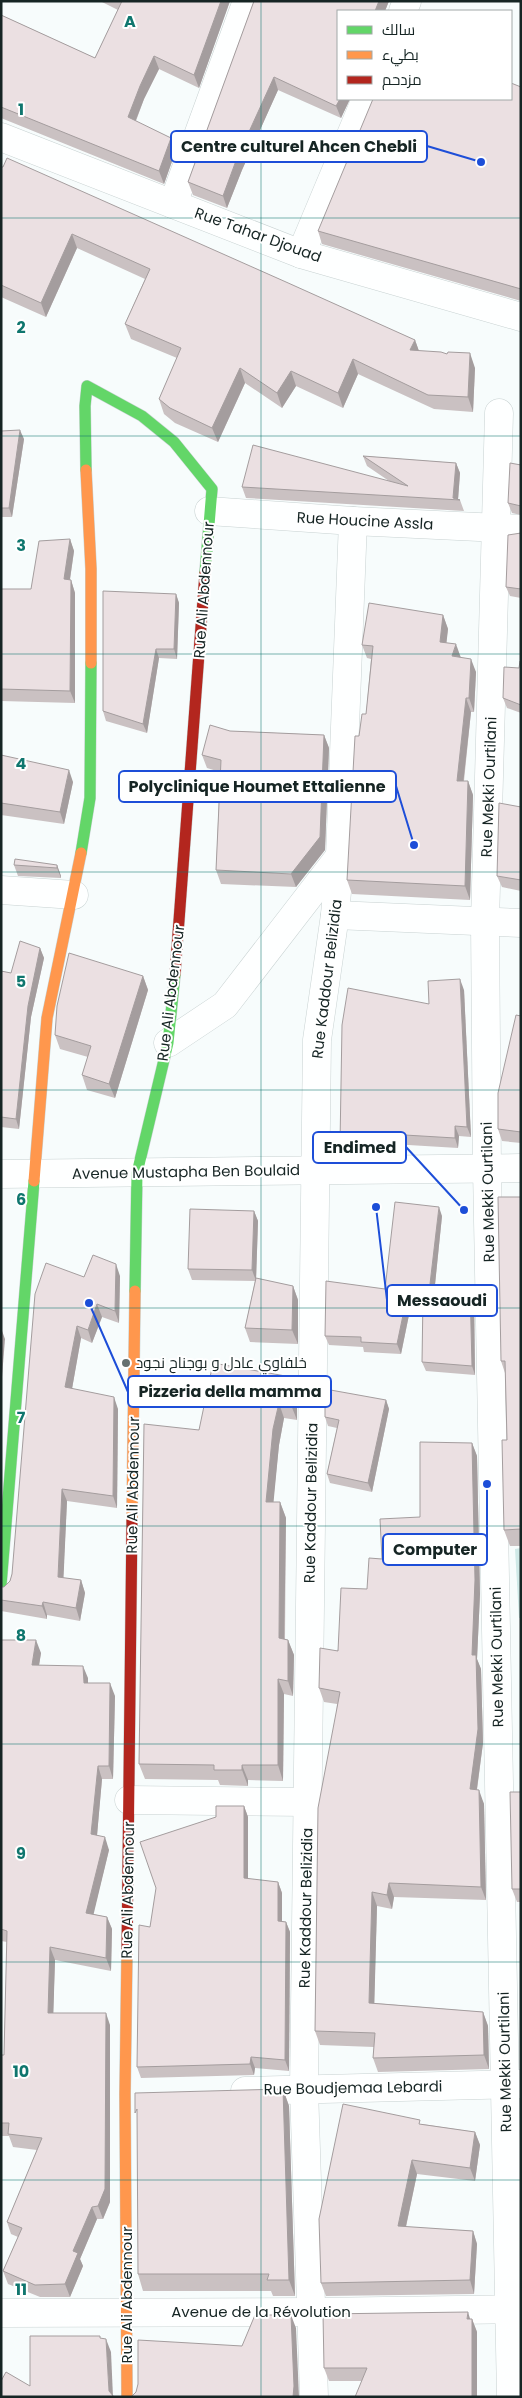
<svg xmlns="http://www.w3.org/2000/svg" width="522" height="2398" viewBox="0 0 522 2398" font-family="Poppins,Cairo,sans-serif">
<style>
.green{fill:#cfe9e7}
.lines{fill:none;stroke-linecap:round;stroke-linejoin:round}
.street-casing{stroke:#c8d2d2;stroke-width:29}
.fast-casing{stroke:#c8d2d2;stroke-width:12}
.slow-casing{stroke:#c8d2d2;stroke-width:12}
.jam-casing{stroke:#c8d2d2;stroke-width:12}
.street{stroke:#feffff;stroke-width:28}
.fast{stroke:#63d668;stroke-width:11}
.slow{stroke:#ff974d;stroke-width:11}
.jam{stroke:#b3261e;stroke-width:11}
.wall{fill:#cac1c2}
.shaded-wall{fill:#a49d9e}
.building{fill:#ebe0e2;stroke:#a49d9e}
.grid{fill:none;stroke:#0f766e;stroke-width:1;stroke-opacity:0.55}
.poi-dot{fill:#657070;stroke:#fff;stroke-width:2}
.labels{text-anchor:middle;stroke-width:4;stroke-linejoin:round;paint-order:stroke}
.street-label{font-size:15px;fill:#162524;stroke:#fff}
.poi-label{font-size:15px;fill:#162524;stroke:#fff;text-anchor:start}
.grid-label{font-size:16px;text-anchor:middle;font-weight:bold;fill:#0f766e;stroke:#fff;stroke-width:4;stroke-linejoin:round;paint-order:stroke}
.leader{fill:none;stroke:#1d4ed8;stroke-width:2}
.callout-dot{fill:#1d4ed8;stroke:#fff;stroke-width:2}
.callout{fill:#fff;stroke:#1d4ed8;stroke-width:2}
.callout-label{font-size:16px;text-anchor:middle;font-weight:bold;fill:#162524}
</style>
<rect width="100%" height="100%" fill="#f7fcfc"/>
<path class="green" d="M521 1548V1618H519L515 1549Z"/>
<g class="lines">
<defs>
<g id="street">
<path d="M403 11 407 1"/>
<path d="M1 137 301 254 521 317"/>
<path d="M173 204 247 1"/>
<path d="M301 254 366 99"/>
<path d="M499 413 485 922 487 1169 511 2397"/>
<path d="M209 511 353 521 521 529"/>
<path d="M1 890 74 895"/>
<path d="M335 915 521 923"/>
<path d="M168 1043 225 1005 340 856"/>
<path d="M1 1174 521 1168"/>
<path d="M129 1800 308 1802"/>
<path d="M245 2091 521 2084"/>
<path d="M1 2313 313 2312 521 2309"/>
<path d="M314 2397 304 2089 317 1040 335 915 340 856 353 521"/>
</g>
<g id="fast">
<path d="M86 470 85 406 87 386 142 416 174 442 212 489 205 573"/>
<path d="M81 853 90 798 91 663"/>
<path d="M135 1291 137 1173 168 1043 175 974"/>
<path d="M1 1585 34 1181"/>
</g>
<g id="slow">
<path d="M86 470 91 569V663"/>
<path d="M34 1181 47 1018 81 853"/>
<path d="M132 1520 135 1291"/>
<path d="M127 1950 125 2094 127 2397"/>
</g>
<g id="jam">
<path d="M175 974 205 573"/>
<path d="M127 1950 132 1520"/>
</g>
</defs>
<use href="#street" class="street-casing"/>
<use href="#fast" class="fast-casing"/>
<use href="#slow" class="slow-casing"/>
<use href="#jam" class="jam-casing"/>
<use href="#street" class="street"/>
<use href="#fast" class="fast"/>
<use href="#slow" class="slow"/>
<use href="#jam" class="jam"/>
</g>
<g class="wall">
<path d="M100 1H230L199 88 159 69 144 99 136 121 176 150 164 184 1 118V15L95 58 118 10Z"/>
<path d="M254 1H389L385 11 338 99H350L341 118 278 90 242 170 227 208 193 195 188 182Z"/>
<path d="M521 87V301L322 244 318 231Z"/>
<path d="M1 167 415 340 419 351 475 368 473 412 434 409 358 374 343 408 296 386 282 408 245 383 218 442 175 423 164 414 159 399 177 358 131 339 125 324 145 279 77 248 46 317 1 297Z"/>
<path d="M1 431 24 439 12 517H1Z"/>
<path d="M363 456 456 463 460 473 458 499 460 500 464 511 246 498 242 487 389 481 367 466Z"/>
<path d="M521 465V515L512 513 508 503Z"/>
<path d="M521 533V598L510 596 506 587Z"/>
<path d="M70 539 74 551 70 580H71L75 593V703L1 701V589H31Z"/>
<path d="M176 594 179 603 177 659 159 658 147 733 106 721 103 711Z"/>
<path d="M443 615 448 629 446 643 476 672 474 712H471L464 781H468L473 795 470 900 352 894 347 880 359 736 366 714 371 659 367 658 362 645Z"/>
<path d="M521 661V713L507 708 503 698 519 668Z"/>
<path d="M230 731 324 735 329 748 325 850 296 887 221 884 216 870 220 772 207 768 202 755Z"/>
<path d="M1 755 73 782 64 824 1 815Z"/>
<path d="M521 807V891L502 887 497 876Z"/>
<path d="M14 865H57L61 876V878L18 876Z"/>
<path d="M40 948 44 958 31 1017 19 1129 1 1127V971L11 973Z"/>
<path d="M143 976 148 990 115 1098 87 1090 82 1075 88 1057 60 1049 55 1035Z"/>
<path d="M464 990 471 1137 459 1136 458 1148 392 1144V1154H344L340 1144Z"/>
<path d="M521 1016V1143L502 1141 498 1129Z"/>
<path d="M521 1197V1546H510L504 1530 507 1440 505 1373 501 1361Z"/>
<path d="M254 1211 258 1221 256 1279 293 1286 298 1300V1344L250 1342 245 1328 255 1281 192 1280 188 1269Z"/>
<path d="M442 1216 435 1285 470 1288 474 1297 475 1375 426 1371 422 1362 423 1307 411 1305 401 1354 364 1352 363 1347 329 1345 325 1336 385 1289Z"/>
<path d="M120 1276 119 1323 102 1317 92 1343 81 1338 72 1389 118 1409 117 1508 67 1501 63 1578 81 1580 85 1593 80 1621 47 1615V1619L1 1611V1587H4L10 1581 12 1574 84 1277Z"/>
<path d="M291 1377 297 1392V1420L284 1418 279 1445 273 1502H280L286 1518 285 1640H288L294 1655 293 1696 284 1694 283 1781 248 1780V1786L220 1785 218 1780 145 1779 139 1764 199 1430Z"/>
<path d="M386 1400 389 1409 372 1492 330 1483 327 1474 337 1428 328 1426 325 1417Z"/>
<path d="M472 1443 477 1456 480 1594 477 1659 481 1669 483 1743 477 1790 484 1804 486 1900 394 1897 392 1909 377 1906 374 2003 483 2012 488 2026 489 2069 378 2072 373 2058 374 2047 320 2045 315 2031 337 1704 324 1702 319 1688 382 1559 420 1517Z"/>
<path d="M1 1640 41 1653 39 1665 88 1678V1683L115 1696 113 1779H102L97 1835 109 1850 93 1914 107 1917 112 1929 111 1971 55 1960 53 2013 110 2025V2202L103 2219H97L80 2259 83 2266 70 2297H40L8 2284 3 2271 18 2237 11 2234 7 2222 37 2150 13 2147 9 2136H1V2055H4L7 1942 1 1941Z"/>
<path d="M521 1792V1902H517L512 1889Z"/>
<path d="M244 1806 248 1817V1879L278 1882 282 1893V1921L286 1922 290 1932 289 2071 255 2068 254 2075 141 2078 137 2067 216 1817Z"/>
<path d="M283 2089 289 2106 295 2296H273L271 2291H143L138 2274Z"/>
<path d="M422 2124 475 2132 480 2145 475 2181 417 2174 406 2227 473 2231 477 2244 474 2294 326 2296 321 2283Z"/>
<path d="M470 2319H472L477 2332 362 2381H329L324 2368Z"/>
</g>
<g class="shaded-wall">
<path d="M221 1H230L199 88 194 75Z"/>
<path d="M379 1H389L385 11H375Z"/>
<path d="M154 56 159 69 144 99 132 130 128 117 140 86Z"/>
<path d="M274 77 278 90 242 170 227 208 223 196 237 158Z"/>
<path d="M340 99H350L341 118 336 106Z"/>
<path d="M171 138 176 150 164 184 159 171Z"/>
<path d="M72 234 77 248 46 317 41 303Z"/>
<path d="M415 340 420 354 410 350Z"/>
<path d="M470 353 475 368 473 412 468 397Z"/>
<path d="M353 359 358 374 343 408 338 393Z"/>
<path d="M240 368 245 383 218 442 212 428Z"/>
<path d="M291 371 296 386 282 408 277 393Z"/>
<path d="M20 430 24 439 12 517 9 508Z"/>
<path d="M456 463 460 473 458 500 453 498Z"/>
<path d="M70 539 74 551 68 592 64 579Z"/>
<path d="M71 580 75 593V703L70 691Z"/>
<path d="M176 594 179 603 177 659 174 649Z"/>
<path d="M443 615 448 629 445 656 440 642Z"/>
<path d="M456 644 461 658 452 656Z"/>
<path d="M156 649 159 658 147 733 143 724Z"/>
<path d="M471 659 476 672 474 712 469 698Z"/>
<path d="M466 698 471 712 462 794 457 781Z"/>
<path d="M324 735 329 748 325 850 296 887 291 874Z"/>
<path d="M69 770 73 782 64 824 60 812Z"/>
<path d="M468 781 473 795 470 900 465 886Z"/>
<path d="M57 865 61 876V878L57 868Z"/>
<path d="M40 948 44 958 31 1017 19 1129 16 1119 28 1006Z"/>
<path d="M143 976 148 990 115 1098 109 1084Z"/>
<path d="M460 979 464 990 471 1137 467 1127Z"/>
<path d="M455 1126 459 1136 458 1148 455 1138Z"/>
<path d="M388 1134 392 1144V1154L388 1143Z"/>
<path d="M439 1207 442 1216 434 1294 430 1284Z"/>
<path d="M254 1211 258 1221 256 1281 252 1270Z"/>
<path d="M116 1264 120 1276 119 1323 115 1311Z"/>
<path d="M293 1286 298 1300V1344L292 1330Z"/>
<path d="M470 1288 474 1297 475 1375 472 1366Z"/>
<path d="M407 1296 411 1305 401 1354 397 1344Z"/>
<path d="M97 1304 102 1317 92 1343 88 1330Z"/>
<path d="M77 1326 81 1338 70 1400 65 1387Z"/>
<path d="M1 1328 5 1339 1 1389Z"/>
<path d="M291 1377 297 1392V1420L291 1405Z"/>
<path d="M114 1397 118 1409 117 1508 113 1496Z"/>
<path d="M386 1400 389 1409 372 1492 368 1483Z"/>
<path d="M279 1403 284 1418 279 1445 272 1518 266 1502 273 1429Z"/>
<path d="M472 1443 477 1456 480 1594 477 1659 481 1669 483 1743 475 1803 470 1789 472 1655Z"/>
<path d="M62 1489 67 1501 63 1589 58 1577Z"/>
<path d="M280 1502 286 1518 284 1654 279 1638Z"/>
<path d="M81 1580 85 1593 80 1621 76 1608Z"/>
<path d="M43 1602 47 1615V1619L42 1606Z"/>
<path d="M36 1640 41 1653 37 1678 32 1665Z"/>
<path d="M288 1640 294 1655 293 1696 288 1681Z"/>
<path d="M83 1666 88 1678V1696L84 1683Z"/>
<path d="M278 1679 284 1694 283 1781 278 1765Z"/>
<path d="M110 1683 115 1696 113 1779 109 1766Z"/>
<path d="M242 1765 248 1780V1786L242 1770Z"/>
<path d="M98 1766 102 1779 96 1847 91 1834Z"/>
<path d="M479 1790 484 1804 486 1900 481 1887Z"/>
<path d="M244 1806 248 1817V1889L244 1878Z"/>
<path d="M105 1837 109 1850 91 1925 86 1913Z"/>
<path d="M278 1882 282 1893V1932L278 1921Z"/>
<path d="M389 1883 394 1897 392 1909 387 1895Z"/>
<path d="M372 1892 377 1906 374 2016 369 2003Z"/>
<path d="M107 1917 112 1929 111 1971 106 1958Z"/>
<path d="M286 1922 290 1932 289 2071 285 2060Z"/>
<path d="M50 1947 55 1960 53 2026 48 2013Z"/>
<path d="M483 2012 488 2026 489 2069 484 2055Z"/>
<path d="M106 2013 110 2025V2202L103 2219 98 2206Z"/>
<path d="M251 2057 255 2068 254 2075 250 2064Z"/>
<path d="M283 2089 289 2106 295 2296 289 2280Z"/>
<path d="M475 2132 480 2145 475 2181 470 2168Z"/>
<path d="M412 2160 417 2174 403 2240 398 2226Z"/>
<path d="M92 2207 97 2219 80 2259 83 2266 70 2297 65 2284 73 2251Z"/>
<path d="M473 2231 477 2244 474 2294 470 2280Z"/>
<path d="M468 2312 472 2325V2319L477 2332V2397H472L467 2319Z"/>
<path d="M291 2315 296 2328 299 2397H293Z"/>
<path d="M106 2339 111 2352 113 2397 109 2391Z"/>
</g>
<g class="building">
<path d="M122 1H221L194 75 154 56 140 86 128 117 171 138 159 171 1 107V15L95 58Z"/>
<path d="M254 1H379L375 11H338V99H340L336 106 274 77 237 158 223 196 188 182Z"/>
<path d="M511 83 521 87V289L318 231 373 99H511Z"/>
<path d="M7 158 286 282 415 340 410 350 441 352 447 354 448 352 470 353 468 397 428 395 353 359 338 393 291 371 277 393 240 368 212 428 170 408 159 399 181 348 125 324 150 269 72 234 41 303 1 285V167H3Z"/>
<path d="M20 430 9 508H1V431Z"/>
<path d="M253 445 408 486 363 456 456 463 453 498 460 500 242 487Z"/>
<path d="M510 463 521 465V506L508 503Z"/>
<path d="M521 533V589L506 587 508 535Z"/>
<path d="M70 539 64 579 71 580 70 691 1 689V589H31L39 541Z"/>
<path d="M103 591 176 594 174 649H156L143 724 103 711Z"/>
<path d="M369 603 443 615 440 642 456 644 452 656 471 659 469 698H466L457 781H468L465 886 347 880 355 736H359L362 714H366L373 646 362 645Z"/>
<path d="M520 661H521V705L503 698 504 667 519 668Z"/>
<path d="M210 725 230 731 324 735 320 837 291 874 216 870 221 760 202 755Z"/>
<path d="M1 755 69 770 60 812 1 803Z"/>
<path d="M499 803 521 807V880L497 876Z"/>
<path d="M15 859 57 865V868L14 865Z"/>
<path d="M20 941 40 948 28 1006 16 1119 1 1117V971L11 973Z"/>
<path d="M69 953 143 976 109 1084 82 1075 91 1046 55 1035 57 1006Z"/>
<path d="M460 979 467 1127 455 1126V1138L388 1134V1143L340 1144 342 1025 348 988 429 1004 428 981Z"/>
<path d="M516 1015 521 1016V1132L498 1129V1093Z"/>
<path d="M498 1197H521V1529L504 1530 502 1440H507L505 1361H501Z"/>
<path d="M395 1202 439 1207 430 1284 470 1288 472 1366 422 1362 423 1297 407 1296 397 1344 361 1342V1337L325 1336 326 1281 385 1289Z"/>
<path d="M190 1209 254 1211 252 1270 188 1269Z"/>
<path d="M93 1255 116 1264 115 1311 97 1304 88 1330 77 1326 65 1387 114 1397 113 1496 62 1489 58 1577 81 1580 76 1608 43 1602 42 1606 1 1600V1587H4L10 1581 12 1574 35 1294 46 1263 84 1277Z"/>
<path d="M256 1278 293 1286 292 1330 245 1328Z"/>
<path d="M213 1363 291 1377V1405L279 1403 273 1429 266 1502H280L279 1638 288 1640V1681L278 1679V1765H242V1770H214V1765L139 1764 144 1424 199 1430Z"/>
<path d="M325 1389 386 1400 368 1483 327 1474 339 1420 325 1417Z"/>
<path d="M420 1442 472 1443 475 1580 472 1655H476L478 1729 470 1789 479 1790 481 1887 389 1883 387 1895 372 1892 369 2003 483 2012 484 2055 373 2058 375 2033 315 2031 318 1808 340 1692 319 1688 320 1648 338 1651 341 1588 367 1589 369 1558 382 1559 380 1519 420 1517Z"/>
<path d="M1 1640H36L32 1665 83 1666 84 1683H110L109 1766H98L91 1834 105 1837 86 1913 107 1917 106 1958 50 1947 48 2013H106L105 2189 98 2206 92 2207 73 2251 78 2253 65 2284 35 2285 3 2271 22 2228 7 2222 42 2138 8 2134 9 2123H1V2055H4L7 1931 1 1929Z"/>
<path d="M510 1792H521V1889H512Z"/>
<path d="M216 1806H244V1878L278 1882V1921L286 1922 285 2060 251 2057 250 2064 137 2067 139 1925 150 1927 156 1888 140 1842 216 1817Z"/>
<path d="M283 2089 289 2280H267L269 2274H138L137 2109 135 2113V2093Z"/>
<path d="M343 2104 420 2120 419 2124 475 2132 470 2168 412 2160 398 2226 473 2231 470 2280 321 2283 319 2219Z"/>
<path d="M468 2312 467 2319H472V2397H355L367 2368H324L323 2314Z"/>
<path d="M255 2315H291L294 2386 293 2397H131L136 2392 138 2384V2340L242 2346Z"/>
<path d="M30 2336H100V2338L106 2339 109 2391 114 2397H1V2381L6 2372 30 2386Z"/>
</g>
<path class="grid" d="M261 1V2397M1 218H521M1 436H521M1 654H521M1 872H521M1 1090H521M1 1308H521M1 1526H521M1 1744H521M1 1962H521M1 2180H521"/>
<circle class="poi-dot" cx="126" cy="1363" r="5"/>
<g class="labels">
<g class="street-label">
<text transform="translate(258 235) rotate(20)" y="5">Rue Tahar Djouad</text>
<text transform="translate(365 521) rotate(3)" y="5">Rue Houcine Assla</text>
<text transform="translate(204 590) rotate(-86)" y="5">Rue Ali Abdennour</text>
<text transform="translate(489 787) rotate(-88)" y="5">Rue Mekki Ourtilani</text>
<text transform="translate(327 979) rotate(-83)" y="5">Rue Kaddour Belizidia</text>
<text transform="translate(171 993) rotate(-83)" y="5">Rue Ali Abdennour</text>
<text transform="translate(186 1172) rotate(-1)" y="5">Avenue Mustapha Ben Boulaid</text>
<text transform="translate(488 1192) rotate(-91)" y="5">Rue Mekki Ourtilani</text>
<text transform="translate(133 1485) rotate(-89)" y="5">Rue Ali Abdennour</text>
<text transform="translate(311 1503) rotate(-89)" y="5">Rue Kaddour Belizidia</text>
<text transform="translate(497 1657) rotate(-91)" y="5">Rue Mekki Ourtilani</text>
<text transform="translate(128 1890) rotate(-89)" y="5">Rue Ali Abdennour</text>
<text transform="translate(306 1908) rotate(-89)" y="5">Rue Kaddour Belizidia</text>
<text transform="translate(505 2062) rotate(-91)" y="5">Rue Mekki Ourtilani</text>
<text transform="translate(353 2088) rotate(-1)" y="5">Rue Boudjemaa Lebardi</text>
<text transform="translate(127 2295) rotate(-90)" y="5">Rue Ali Abdennour</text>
<text x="261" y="2317">Avenue de la Révolution</text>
</g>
<g class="poi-label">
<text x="136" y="1368">خلفاوي عادل و بوجناح نجود</text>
</g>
</g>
<g class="grid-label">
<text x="130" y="27">A</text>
<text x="21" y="115">1</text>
<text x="21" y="333">2</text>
<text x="21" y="551">3</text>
<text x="21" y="769">4</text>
<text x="21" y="987">5</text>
<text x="21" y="1205">6</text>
<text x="21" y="1423">7</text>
<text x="21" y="1641">8</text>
<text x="21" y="1859">9</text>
<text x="21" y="2077">10</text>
<text x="21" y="2295">11</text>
</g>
<path class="leader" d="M481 162L427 146M414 845L396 786M464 1210L406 1147M376 1207L387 1300M89 1303L128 1392M487 1484L487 1549"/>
<g class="callout-dot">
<circle cx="481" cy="162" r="5"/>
<circle cx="414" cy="845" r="5"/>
<circle cx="464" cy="1210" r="5"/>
<circle cx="376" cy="1207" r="5"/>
<circle cx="89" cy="1303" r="5"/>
<circle cx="487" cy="1484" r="5"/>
</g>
<g class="callout">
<rect x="171" y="131" width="256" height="31" rx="5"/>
<rect x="119" y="771" width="277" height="31" rx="5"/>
<rect x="313" y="1132" width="93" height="31" rx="5"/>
<rect x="387" y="1285" width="110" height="31" rx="5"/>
<rect x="128" y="1376" width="203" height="31" rx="5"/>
<rect x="383" y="1534" width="104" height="31" rx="5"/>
</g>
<g class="callout-label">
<text x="299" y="152">Centre culturel Ahcen Chebli</text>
<text x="257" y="792">Polyclinique Houmet Ettalienne</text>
<text x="360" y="1153">Endimed</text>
<text x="442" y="1306">Messaoudi</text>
<text x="230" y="1397">Pizzeria della mamma</text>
<text x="435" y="1555">Computer</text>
</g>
<rect width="522" height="2398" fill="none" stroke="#162524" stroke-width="5"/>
<rect x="337" y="10" width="175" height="90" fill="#ffffff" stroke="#a2a8a7"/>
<rect x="347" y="26" width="25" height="8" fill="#63d668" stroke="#a2a8a7"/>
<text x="382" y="35" font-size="15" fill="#162524">سالك</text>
<rect x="347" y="51" width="25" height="8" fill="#ff974d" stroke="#a2a8a7"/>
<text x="382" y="60" font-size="15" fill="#162524">بطيء</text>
<rect x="347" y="76" width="25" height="8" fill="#b3261e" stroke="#a2a8a7"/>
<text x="382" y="85" font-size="15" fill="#162524">مزدحم</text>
</svg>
